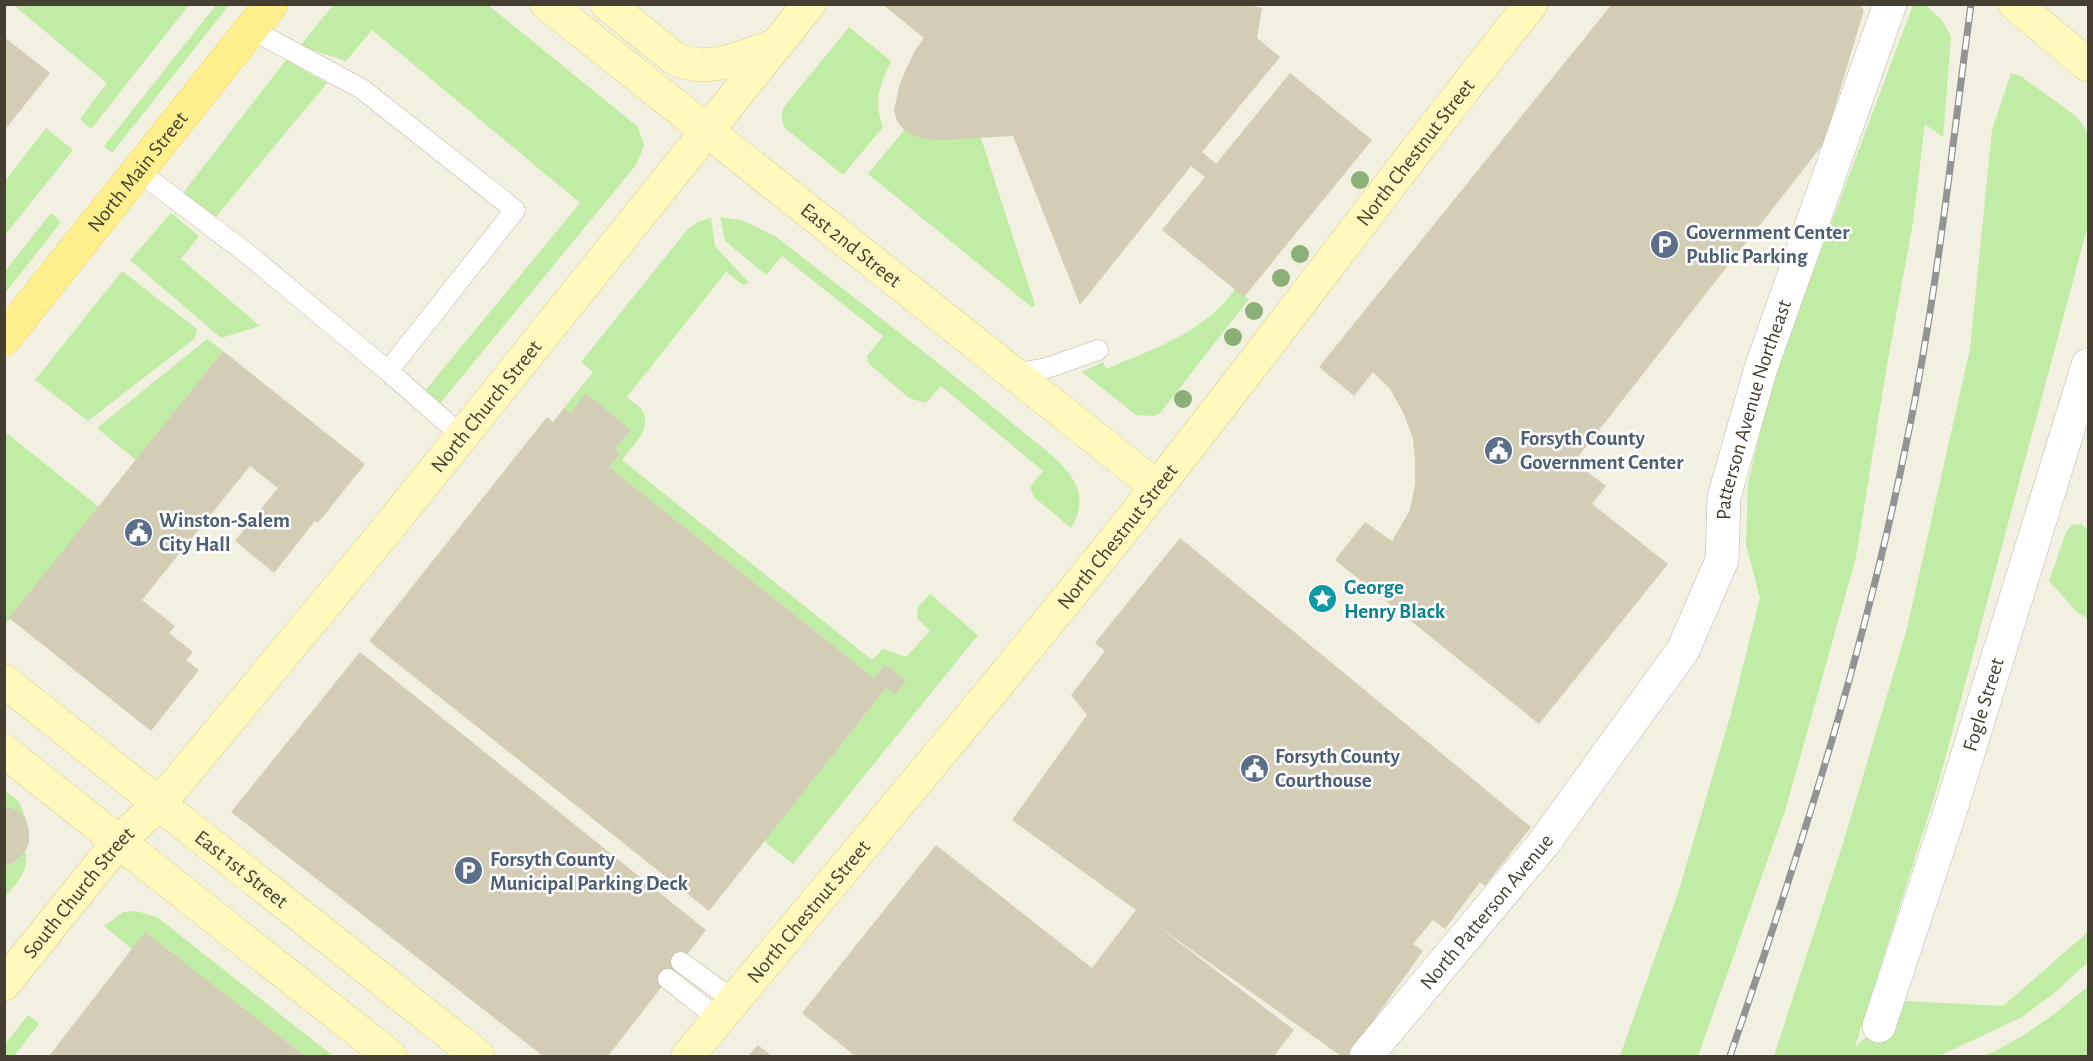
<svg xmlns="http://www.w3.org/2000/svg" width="2093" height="1061" viewBox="0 0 2093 1061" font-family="'Alegreya Sans',sans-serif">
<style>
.green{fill:#c1eca5}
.building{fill:#d4cdb5}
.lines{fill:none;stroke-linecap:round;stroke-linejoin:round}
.lane-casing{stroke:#beb9a3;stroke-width:21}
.street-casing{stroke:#beb9a3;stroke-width:34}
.secondary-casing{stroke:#d7ce8b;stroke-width:34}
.primary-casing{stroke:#eed653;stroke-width:34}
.lane{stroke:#fff;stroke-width:20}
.street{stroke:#fff;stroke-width:33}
.secondary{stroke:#fff9be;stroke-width:33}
.primary{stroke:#ffef8d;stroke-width:33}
.rail-casing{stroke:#939393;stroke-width:7}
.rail{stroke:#fff;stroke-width:4.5;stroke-dasharray:14;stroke-linecap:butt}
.tree{fill:#8aaf77}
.labels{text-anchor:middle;stroke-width:5;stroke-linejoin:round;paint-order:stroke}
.street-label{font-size:21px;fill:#443f31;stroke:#fff}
.service-label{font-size:21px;font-weight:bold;fill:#4e5e75;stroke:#fff;text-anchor:start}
.culture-label{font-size:21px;font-weight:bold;fill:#0d838f;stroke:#fff;text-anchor:start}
</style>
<rect width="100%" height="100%" fill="#f2f0e1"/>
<g class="green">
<path d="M20 4H189V5L91 129 80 119 107 83 16 7Z"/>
<path d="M216 5H229L112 153 104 146Z"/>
<path d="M333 5H488L638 127 644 146 636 165 438 406 424 392 580 203 372 30 346 61 300 46Z"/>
<path d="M1913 5H1925L1942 20 1951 37 1943 137 1925 124 1913 222 1887 365 1856 557 1785 811 1698 1056H1620L1679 890 1732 710 1760 598 1746 545 1748 483 1775 374Z"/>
<path d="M849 27 891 61C880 86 873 99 883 127L843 175 785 128C781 120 781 115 784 107Z"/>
<path d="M286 60 327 83 214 219 183 193Z"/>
<path d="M2011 73 2022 77 2077 117 2088 133V225L1938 785 1855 1047 1905 1001 2003 1006 2088 932V962L2053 994 2022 1017 1939 1056H1774L1845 837 1907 628 1970 349 1992 130Z"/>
<path d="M46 128 73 150 5 235V181Z"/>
<path d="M904 130 935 139 981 138 1035 305 1031 308 1029 305 868 174Z"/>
<path d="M51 213 61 222 5 293V271Z"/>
<path d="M171 213 199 236 181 259 260 326 221 338 130 260Z"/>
<path d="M720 217 744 221 775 236C854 298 934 358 1011 422 1030 439 1062 459 1074 481 1083 497 1080 514 1071 528L1034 497 1030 487 1043 471 941 386 926 403 909 398 868 363 867 356 883 336 782 256 766 275 725 241Z"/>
<path d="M711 218 715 246 749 283 743 285 726 272 627 397C631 401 638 405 641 409 655 427 631 447 622 460L872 660 883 649 906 657 930 631 917 618 918 607 930 594 978 635 793 864 764 841 886 688 906 681 885 664 874 678 609 467 620 454 615 449 631 430 586 394 571 413 564 408 593 372 581 362 687 230 698 222Z"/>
<path d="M122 271 197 329 195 338 88 421 35 380Z"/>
<path d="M1235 289 1249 299 1160 413 1154 416 1136 415 1082 372 1103 362 1106 369C1151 350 1206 332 1235 289Z"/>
<path d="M207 339 223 351 136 460 97 428Z"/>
<path d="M4 431 99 507 5 625H4Z"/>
<path d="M2081 524 2088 530V619L2077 612 2049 581 2067 530 2073 525Z"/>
<path d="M4 790 19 802 26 819 17 810 5 805Z"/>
<path d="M25 851C31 870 16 883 5 897V866L15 862Z"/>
<path d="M136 911 157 917 333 1056H305L146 933 132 949 104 926 123 912Z"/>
<path d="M2088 986V1056H1984C2024 1038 2056 1014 2088 986Z"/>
<path d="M28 1015 39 1024 14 1056H5V1044Z"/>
</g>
<g class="building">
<path d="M882 4H1243L1262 8 1257 38 1280 57 1202 152 1216 164 1290 73 1372 140 1244 297 1162 230 1205 177 1191 166 1080 305 1013 136 943 140 926 139 914 136 904 130 897 121 894 110 900 83 914 52 924 38Z"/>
<path d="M1612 4H1858L1864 10 1824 143 1574 462 1606 486 1592 504 1668 564 1539 724 1335 560 1365 522 1392 541 1410 510 1415 484V461L1413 439 1404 414 1390 389 1373 372 1354 396 1319 367Z"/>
<path d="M4 37 50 73 4 131Z"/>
<path d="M223 351 365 464 318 523 315 521 274 573 235 541 278 488 250 466 142 600 175 626 169 633 193 652 186 660 199 670 151 731 9 618Z"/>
<path d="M586 393 631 430 615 449 620 454 609 467 874 678 885 664 906 681 895 695 886 688 709 911 369 641 547 417 553 422 564 408 571 413Z"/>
<path d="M1180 538 1531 827 1485 886 1480 882 1445 929 1433 920 1413 944 1423 951 1348 1056H1341L1155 924 1294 1030 1274 1056H855L802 1013 936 845 1092 968 1136 910 1012 820 1087 715 1071 695 1105 651 1095 643Z"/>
<path d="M360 652 706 930 608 1056H543L231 812Z"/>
<path d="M4 805 17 810 26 819 29 831V843L24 853 15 862 4 866Z"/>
<path d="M145 932 305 1056H49Z"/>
<path d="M758 1045 772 1056H748Z"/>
</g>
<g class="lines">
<defs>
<g id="lane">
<path d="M138 171 249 255 388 371 515 210 362 89 251 29"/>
<path d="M388 371 462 436"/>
<path d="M1014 374 1047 368 1098 350"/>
<path d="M681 962 733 1000"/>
<path d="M668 979 719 1019"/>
</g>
<g id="street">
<path id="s1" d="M1879 1026 1949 815 2088 365"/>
<path id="s2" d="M1366 1056 1543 844 1683 650 1722 560 1724 497 1761 368 1890 4"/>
</g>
<g id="secondary">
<path id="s3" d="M547 4 1157 487"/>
<path d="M607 4 674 58C707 75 744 56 776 45"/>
<path d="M2015 4 2088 65"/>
<path id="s4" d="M4 681 478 1056"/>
<path d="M4 751 390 1056"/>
<path id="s5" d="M4 984 119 841 159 804 380 538 809 4"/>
<path id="s6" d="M688 1056C843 868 1002 683 1153 492 1281 331 1402 165 1531 4"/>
</g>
<g id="primary">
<path id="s7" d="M4 339 271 4"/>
</g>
</defs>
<use href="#lane" class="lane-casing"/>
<use href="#street" class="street-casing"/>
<use href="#secondary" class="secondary-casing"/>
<use href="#primary" class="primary-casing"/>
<use href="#lane" class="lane"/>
<use href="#street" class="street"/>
<use href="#secondary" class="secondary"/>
<use href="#primary" class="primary"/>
<defs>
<path id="rail" d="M1730 1056C1800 852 1866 647 1908 435 1937 294 1952 148 1971 4"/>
</defs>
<use href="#rail" class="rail-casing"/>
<use href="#rail" class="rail"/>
</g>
<g class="tree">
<circle cx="1360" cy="180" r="9"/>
<circle cx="1300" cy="254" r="9"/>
<circle cx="1281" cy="278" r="9"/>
<circle cx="1254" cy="311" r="9"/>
<circle cx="1233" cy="337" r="9"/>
<circle cx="1183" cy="399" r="9"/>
</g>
<defs>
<symbol id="parking-disc" viewBox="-11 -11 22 22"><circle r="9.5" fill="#5c6f8a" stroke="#fff"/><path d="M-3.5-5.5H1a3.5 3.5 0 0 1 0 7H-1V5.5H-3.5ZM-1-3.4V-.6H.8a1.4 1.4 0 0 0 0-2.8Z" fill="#fff"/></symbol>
<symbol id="civic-disc" viewBox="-11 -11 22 22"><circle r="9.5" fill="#5c6f8a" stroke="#fff"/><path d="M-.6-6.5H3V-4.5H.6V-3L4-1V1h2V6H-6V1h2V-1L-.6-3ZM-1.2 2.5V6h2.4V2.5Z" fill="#fff"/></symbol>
<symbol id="sight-disc" viewBox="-11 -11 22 22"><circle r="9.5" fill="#0f9aa8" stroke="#fff"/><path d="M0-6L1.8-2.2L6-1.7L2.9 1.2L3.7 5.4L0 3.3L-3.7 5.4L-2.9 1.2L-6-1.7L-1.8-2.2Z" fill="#fff"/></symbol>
</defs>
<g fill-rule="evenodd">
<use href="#parking-disc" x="1648" y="228" width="33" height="33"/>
<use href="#civic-disc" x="1482" y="434" width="33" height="33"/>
<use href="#civic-disc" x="122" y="516" width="33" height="33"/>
<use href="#sight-disc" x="1306" y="582" width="33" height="33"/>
<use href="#civic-disc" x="1238" y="752" width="33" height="33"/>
<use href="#parking-disc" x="452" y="854" width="33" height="33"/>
</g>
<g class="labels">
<g class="street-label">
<text dy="7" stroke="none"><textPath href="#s6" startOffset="1160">North Chestnut Street</textPath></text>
<text dy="7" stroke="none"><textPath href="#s7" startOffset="214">North Main Street</textPath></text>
<text dy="7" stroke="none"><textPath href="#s3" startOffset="388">East 2nd Street</textPath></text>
<text dy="7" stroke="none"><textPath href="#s5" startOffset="753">North Church Street</textPath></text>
<text dy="7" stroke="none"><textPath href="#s2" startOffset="768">Patterson Avenue Northeast</textPath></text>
<text dy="7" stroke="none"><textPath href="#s6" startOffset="674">North Chestnut Street</textPath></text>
<text dy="7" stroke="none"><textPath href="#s1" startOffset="338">Fogle Street</textPath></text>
<text dy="7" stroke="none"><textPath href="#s4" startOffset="303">East 1st Street</textPath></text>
<text dy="7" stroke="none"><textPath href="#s5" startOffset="118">South Church Street</textPath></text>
<text dy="7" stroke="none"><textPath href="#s6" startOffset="188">North Chestnut Street</textPath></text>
<text dy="7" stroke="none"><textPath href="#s2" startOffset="188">North Patterson Avenue</textPath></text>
</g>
<g class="service-label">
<text x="1686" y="239">Government Center<tspan x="1686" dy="24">Public Parking</tspan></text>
<text x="1520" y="445">Forsyth County<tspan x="1520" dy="24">Government Center</tspan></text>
<text x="159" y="527">Winston-Salem<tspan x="159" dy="24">City Hall</tspan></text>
<text x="1275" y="763">Forsyth County<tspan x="1275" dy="24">Courthouse</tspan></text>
<text x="490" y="866">Forsyth County<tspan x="490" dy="24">Municipal Parking Deck</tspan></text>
</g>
<g class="culture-label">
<text x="1344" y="594">George<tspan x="1344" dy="24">Henry Black</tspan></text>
</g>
</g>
<rect width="2093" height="1061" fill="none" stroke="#443f31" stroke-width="12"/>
</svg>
